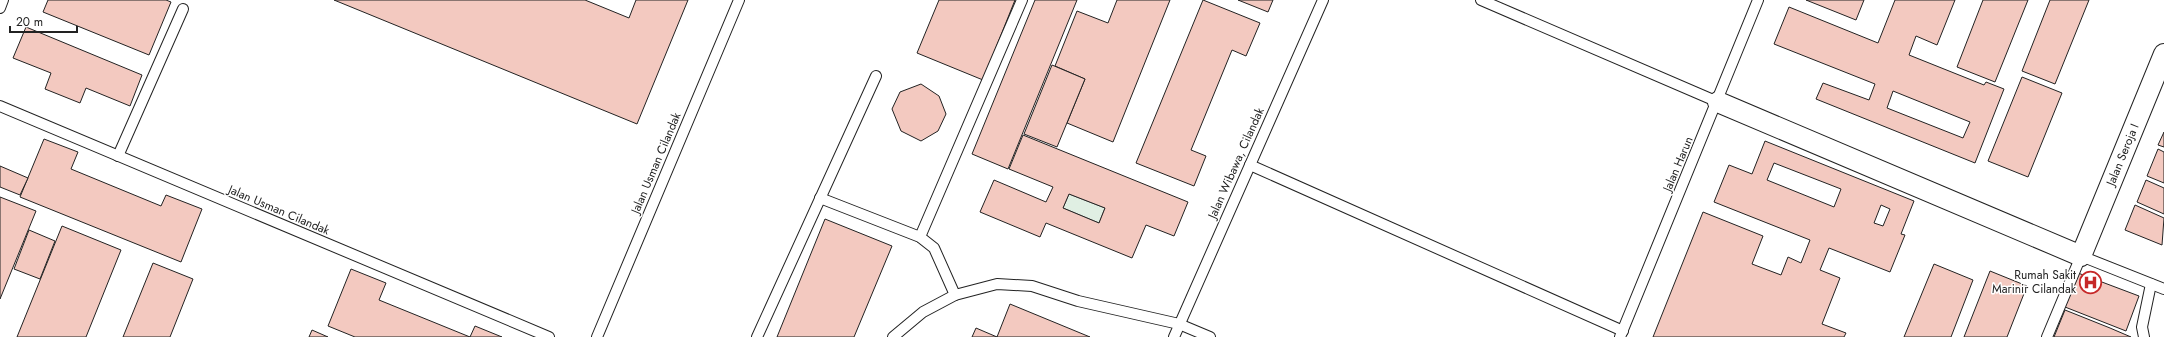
<svg xmlns="http://www.w3.org/2000/svg" width="2164" height="337" viewBox="0 0 2164 337" font-family="Jost,sans-serif">
<style>
.green{fill:#e0efe3;stroke:#6f6f6f}
.building{fill:#f3c9c0;stroke:#222;fill-rule:evenodd}
.lines{fill:none;stroke-linecap:round;stroke-linejoin:round}
.lane-casing{stroke:#222;stroke-width:12}
.street-casing{stroke:#222;stroke-width:22}
.lane{stroke:#fff;stroke-width:10}
.street{stroke:#fff;stroke-width:20}
.labels{text-anchor:middle;stroke-width:3;stroke-linejoin:round;paint-order:stroke}
.street-label{font-size:12px;fill:#222;stroke:#fff}
.poi-label{font-size:12px;fill:#222;stroke:#fff;text-anchor:end}
</style>
<rect width="100%" height="100%" fill="#fff"/>
<path class="green" d="M1069 194 1105 208 1099 223 1063 208Z"/>
<g class="building">
<path d="M48 0H166L171 2 149 55 43 12Z"/>
<path d="M334 0H585L629 18 636 0H688L637 124Z"/>
<path d="M939 0H1015L983 80 917 53Z"/>
<path d="M1035 0H1077L1008 169 972 154Z"/>
<path d="M1117 0H1170L1113 142 1067 123 1085 79 1055 66 1077 11 1108 23Z"/>
<path d="M1203 0 1260 23 1246 56 1232 50 1191 150 1206 156 1194 186 1136 163Z"/>
<path d="M1238 0H1273L1268 12Z"/>
<path d="M1806 0H1864L1856 20Z"/>
<path d="M1895 0H1955L1937 45 1916 36 1909 55 1984 85 1986 82 2004 89 1975 163 1816 99 1823 83 1869 100 1875 84 1774 44 1789 7 1878 43ZM1893 91 1970 122 1963 138 1887 108Z"/>
<path d="M1983 0H2028L1995 82 1957 67Z"/>
<path d="M2050 0H2089L2055 84 2022 71Z"/>
<path d="M26 27 142 75 130 106 86 88 80 103 45 89 51 73 13 58Z"/>
<path d="M1052 65 1085 79 1057 147 1024 134Z"/>
<path d="M2022 77 2062 93 2028 177 1988 161Z"/>
<path d="M921 84 939 96 946 114 938 131 921 141 901 131 892 109 900 92Z"/>
<path d="M2164 132V147L2158 145Z"/>
<path d="M1023 135 1188 202 1174 236 1146 225 1132 258 1046 223 1040 237 980 212 994 180 1046 202 1053 187 1009 169ZM1069 194 1105 208 1099 223 1063 208Z"/>
<path d="M44 139 78 152 71 169 161 206 166 195 202 209 181 262 20 197Z"/>
<path d="M1765 141 1914 201 1901 234 1905 235 1890 272 1829 248 1820 270 1840 278 1822 324 1846 333 1844 337H1653L1703 212 1763 236 1752 264 1781 275 1788 257 1801 263 1810 240 1714 202 1729 165 1752 174ZM1774 163 1841 189 1834 207 1767 180ZM1881 205 1890 209 1883 226 1874 223Z"/>
<path d="M2158 149 2164 152V183L2147 176Z"/>
<path d="M0 166 28 178 20 195 0 187Z"/>
<path d="M2146 180 2164 188V214L2137 202Z"/>
<path d="M0 197 36 211 0 299Z"/>
<path d="M2135 205 2164 218 2162 245 2125 230Z"/>
<path d="M825 219 892 246 854 337H777Z"/>
<path d="M62 226 121 250 86 337H17Z"/>
<path d="M29 230 55 241 40 279 14 269Z"/>
<path d="M153 263 193 279 170 337H123Z"/>
<path d="M1934 264 1973 280 1951 337H1904Z"/>
<path d="M351 269 386 283 379 300 470 337 475 326 502 337H355L328 326Z"/>
<path d="M1990 271 2027 286 2007 337H1964Z"/>
<path d="M2078 273 2139 296 2126 331 2065 307Z"/>
<path d="M1010 304 1090 337H972L976 328 997 337Z"/>
<path d="M2065 310 2110 328 2131 337H2054Z"/>
<path d="M312 330 328 337H309Z"/>
</g>
<g class="lines">
<defs>
<g id="lane">
<path d="M1481 0 1718 102"/>
<path d="M0 8 3 0"/>
<path d="M0 106 549 337"/>
<path d="M118 156 183 9"/>
<path d="M1250 165 1623 331"/>
<path d="M820 198 920 237 934 248 955 295"/>
<path d="M920 237 1022 0"/>
<path d="M597 337 739 0"/>
<path d="M757 337 876 76"/>
<path d="M893 337 923 312 955 295 997 284 1032 286 1078 301 1179 324 1210 337"/>
<path d="M1174 337 1323 0"/>
<path d="M1620 337 1758 0"/>
<path d="M2047 337 2081 256 2164 289"/>
<path d="M2144 337 2142 327 2151 284"/>
</g>
<g id="street">
<path id="s1" d="M1718 102 2081 256 2164 54"/>
</g>
</defs>
<use href="#lane" class="lane-casing"/>
<use href="#street" class="street-casing"/>
<use href="#lane" class="lane"/>
<use href="#street" class="street"/>
</g>
<defs>
<symbol id="hospital-ring" viewBox="-11 -11 22 22"><circle r="9.5" fill="#fff" stroke="#c62828" stroke-width="1.5"/><path d="M-5-5h3v3.5h4V-5h3V5h-3V1.5h-4V5h-3Z" fill="#c62828"/></symbol>
</defs>
<g fill-rule="evenodd">
<use href="#hospital-ring" x="2078" y="270" width="25" height="25"/>
</g>
<g class="labels">
<g class="street-label">
<text dy="4" stroke="none"><textPath href="#s1" startOffset="504">Jalan Seroja I</textPath></text>
<text transform="translate(656 163) rotate(-67)" y="4">Jalan Usman Cilandak</text>
<text transform="translate(1236 163) rotate(-66)" y="4">Jalan Wibawa, Cilandak</text>
<text transform="translate(1678 164) rotate(-67)" y="4">Jalan Harun</text>
<text transform="translate(279 210) rotate(23)" y="4">Jalan Usman Cilandak</text>
</g>
<g class="poi-label">
<text x="2076" y="279">Rumah Sakit<tspan x="2076" dy="14">Marinir Cilandak</tspan></text>
</g>
</g>
<path d="M10 26v6h67v-6" fill="none" stroke="#222222" stroke-width="2"/>
<text x="16" y="26" font-size="12" fill="#222222" stroke="#ffffff" stroke-width="3" paint-order="stroke">20 m</text>
</svg>
